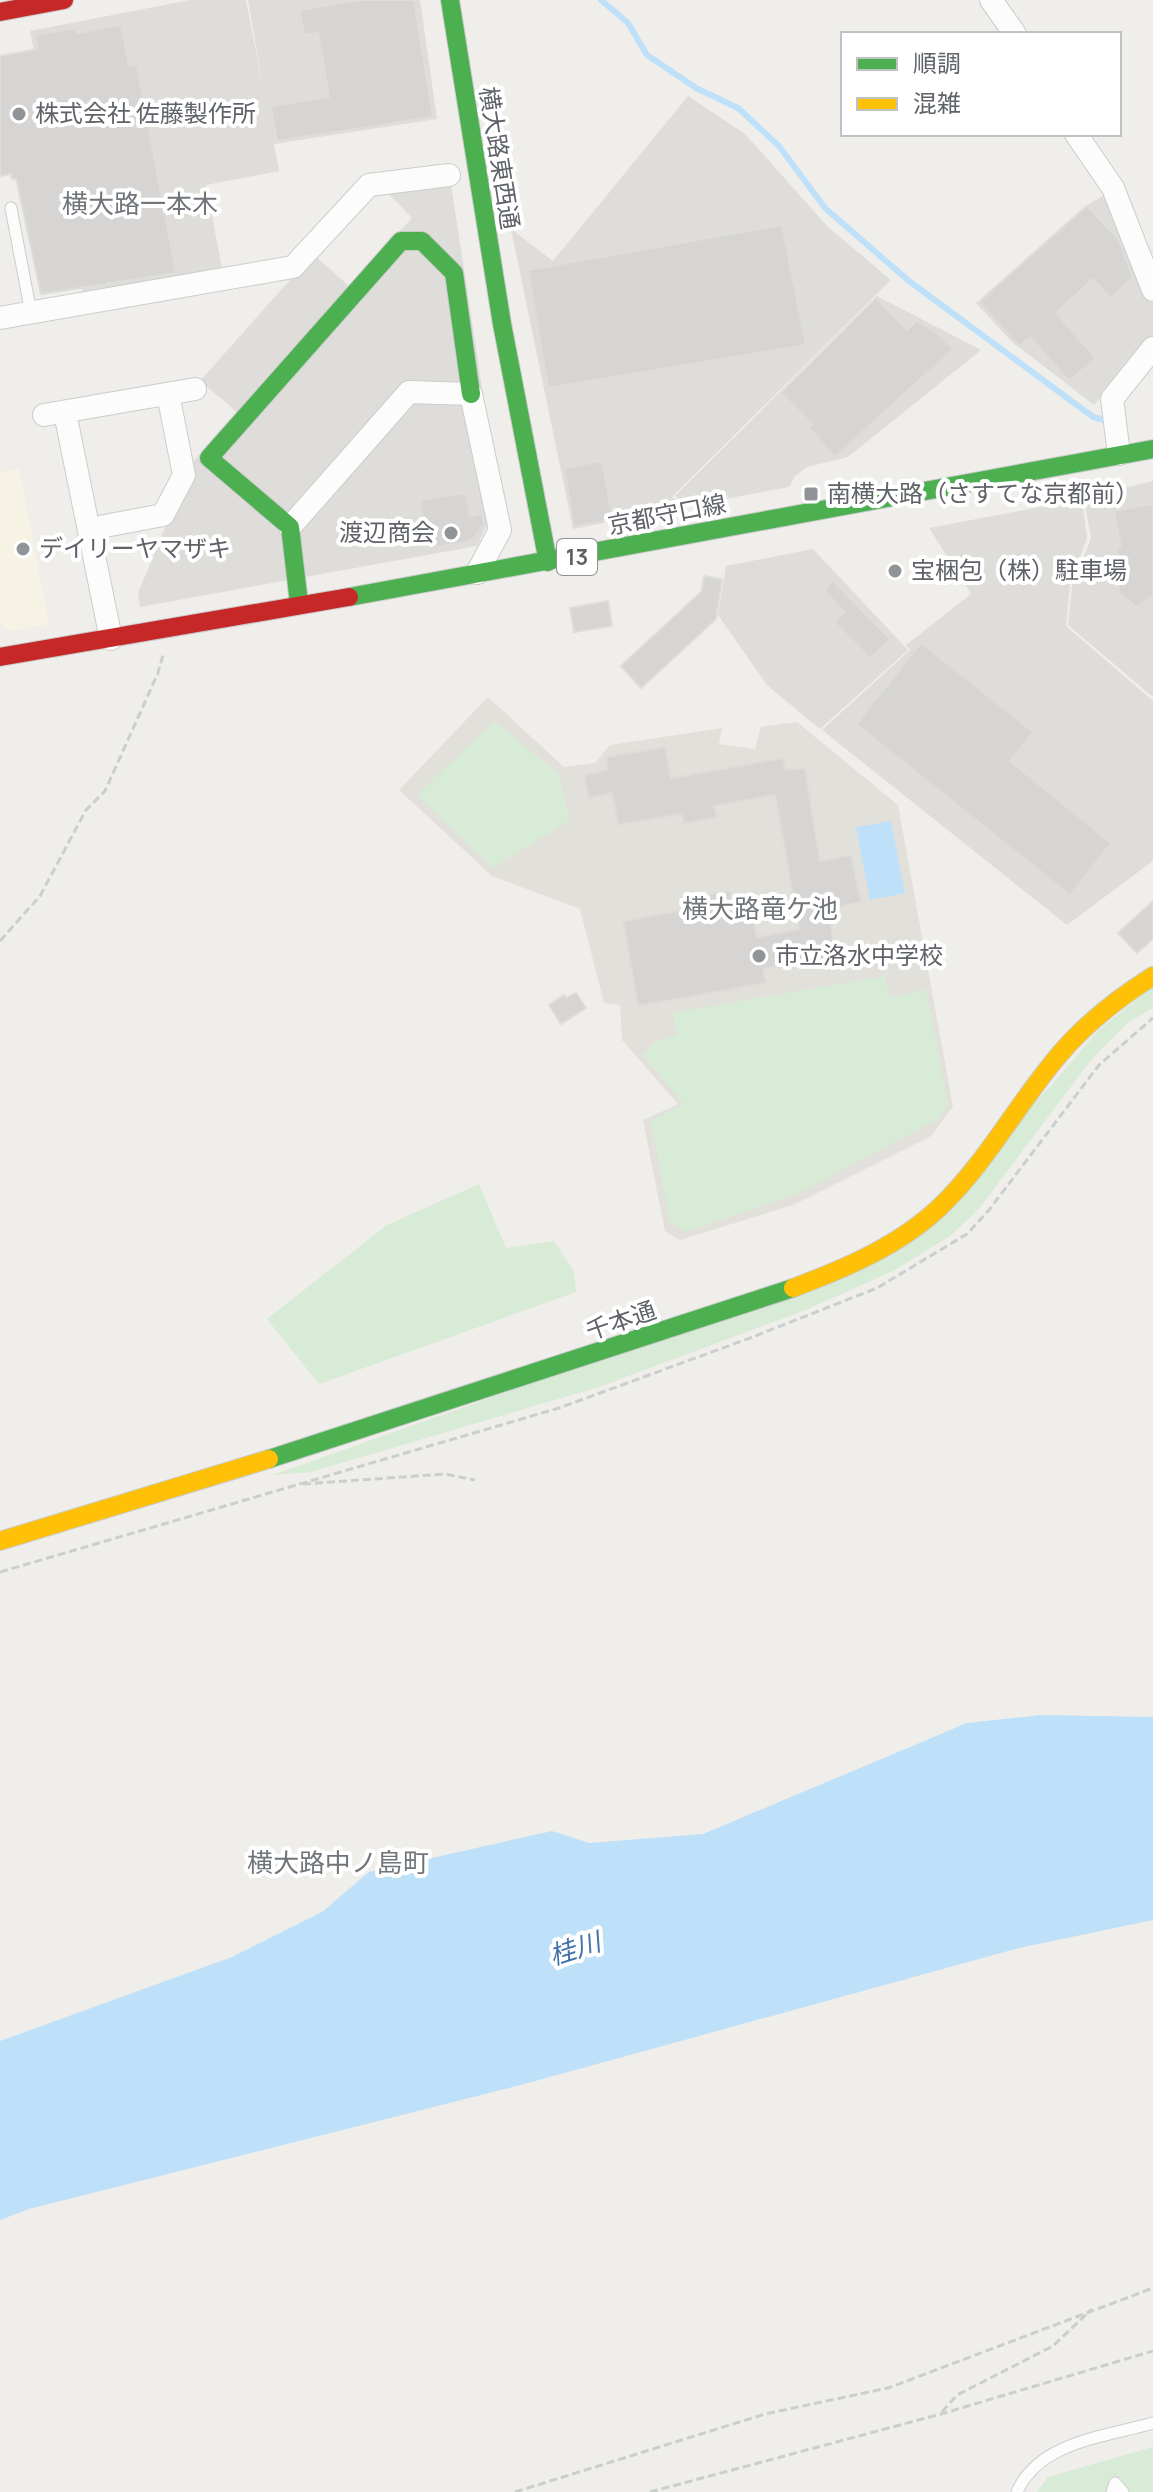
<svg xmlns="http://www.w3.org/2000/svg" width="1153" height="2492" viewBox="0 0 1153 2492" font-family="Manrope,'Noto Sans JP',sans-serif">
<style>
.commercial{fill:#f7f3e4}
.industrial{fill:#dfddda}
.education{fill:#e2e0da}
.green{fill:#d8ebd6}
.water{fill:#bfe0f9}
.lines{fill:none;stroke-linecap:round;stroke-linejoin:round}
.stream{stroke:#bfe0f9;stroke-width:6}
.building{fill:#d6d5d3;stroke:#deddd9;stroke-width:2}
.lane-casing{stroke:#cbcccc;stroke-width:13}
.street-casing{stroke:#cbcccc;stroke-width:24}
.fast-casing{stroke:#cacacb;stroke-width:20}
.slow-casing{stroke:#cacacb;stroke-width:20}
.jam-casing{stroke:#cacacb;stroke-width:20}
.path{stroke:#cacfcc;stroke-width:3;stroke-dasharray:8 4;stroke-linecap:butt}
.lane{stroke:#fdfcfc;stroke-width:11}
.street{stroke:#fdfcfc;stroke-width:22}
.fast{stroke:#4caf50;stroke-width:18}
.slow{stroke:#ffc107;stroke-width:18}
.jam{stroke:#c62828;stroke-width:18}
.poi-dot{fill:#919496;stroke:#fff;stroke-width:3}
.labels{text-anchor:middle;stroke-width:8;stroke-linejoin:round;paint-order:stroke}
.shield{fill:#fff;stroke:#8f9295;stroke-width:2}
.shield-label{font-size:22px;font-weight:bold;fill:#5f6368}
.poi-label{font-size:24px;fill:#5f6368;stroke:#fff;text-anchor:start}
.street-label{font-size:24px;fill:#5f6368;stroke:#fff}
.neighbourhood-label{font-size:26px;fill:#70757a;stroke:#fff}
.water-label{font-size:26px;font-style:italic;fill:#4174aa;stroke:#fff}
</style>
<rect width="100%" height="100%" fill="#efeeea"/>
<path class="commercial" d="M19 469 49 624 11 631 0 623V472Z"/>
<g class="industrial">
<path d="M190 0H246L263 88 248 0H420L437 119 274 144 279 171 206 185 222 268 83 295 30 31Z"/>
<path d="M688 96 745 134 828 227 891 280 672 497 685 507 573 529 511 229 553 261Z"/>
<path d="M451 184 499 499 477 546 140 607 138 593 192 463 237 412 200 381 313 254 349 286 412 218 386 191Z"/>
<path d="M1106 194 1153 301V338L1094 405 1011 341 976 303 1084 207Z"/>
<path d="M877 296 981 350 848 457 807 467 795 476 789 487 687 506 675 496Z"/>
<path d="M1153 481V697L1068 625 1072 586 1091 538 1084 498Z"/>
<path d="M1082 499 1087 538 1070 585 1066 626 1153 701V861L1067 925 822 730 910 650 906 645 971 594 929 528Z"/>
<path d="M813 549 908 650 820 729 767 685 718 615 726 566Z"/>
</g>
<path class="education" d="M488 697 564 767 595 763 610 745 722 728 719 744 755 749 761 727 797 722 898 805 953 1107 931 1136 793 1205 680 1240 665 1231 643 1120 678 1104 622 1040 620 1005 604 1003 580 909 492 876 399 790Z"/>
<g class="green">
<path d="M494 721 558 773 570 820 493 868 417 795Z"/>
<path d="M885 976 889 998 926 989 948 1104 940 1118 799 1193 686 1232 670 1222 651 1121 684 1104 643 1055 655 1041 677 1035 673 1013Z"/>
<path d="M1153 986V1008L1129 1022 1091 1060 978 1210 950 1236 893 1271 808 1309 599 1387 311 1472 273 1475 884 1258 1056 1080 1098 1031Z"/>
<path d="M479 1184 506 1248 554 1241 574 1272 576 1292 319 1384 267 1319 387 1225Z"/>
<path d="M1153 2447V2492H1037L1048 2477Z"/>
</g>
<g class="water">
<path d="M891 821 905 893 870 900 856 827Z"/>
<path d="M1041 1715 1153 1717V1920L1019 1948 517 2086 29 2209 0 2220V2041L232 1957 322 1912 369 1872 552 1831 589 1843 703 1834 967 1723Z"/>
</g>
<g class="lines">
<path class="stream" d="M601 0 628 23 647 55 696 88 738 108 779 146 825 208 909 281 1093 417 1111 422"/>
</g>
<g class="building">
<path d="M361 0H414L433 117 277 141 271 106 329 97 318 33 304 35 300 10Z"/>
<path d="M121 25 129 66 137 65 176 273 41 294 16 178 12 179 11 174 0 176V56L38 49 35 35 76 28 77 33Z"/>
<path d="M1087 206 1119 240 1133 278 1110 298 1093 279 1056 313 1096 358 1069 381 1030 337 1019 346 979 302Z"/>
<path d="M782 225 806 345 548 388 528 270Z"/>
<path d="M876 298 907 330 916 321 937 333 953 349 835 457 809 428 812 424 781 393Z"/>
<path d="M602 461 613 520 574 526 564 468Z"/>
<path d="M466 493 470 516 482 513 484 524 471 541 427 549 420 500Z"/>
<path d="M1153 504V595L1136 607 1119 593 1117 549 1121 548 1114 511Z"/>
<path d="M704 576 722 579 716 619 641 688 621 666 702 591Z"/>
<path d="M833 581 890 639 870 658 834 622 844 612 824 590Z"/>
<path d="M608 601 612 626 574 632 570 608Z"/>
<path d="M921 643 1033 732 1010 761 1111 843 1070 895 856 724Z"/>
<path d="M665 747 671 778 783 758 786 770 805 768 820 861 851 855 861 902 828 909 836 956 763 969 766 983 638 1006 623 921 700 907 698 896 730 891 732 901 750 898 757 937 799 929 775 795 714 806 717 817 684 824 682 814 618 825 612 793 589 798 584 775 608 770 606 757Z"/>
<path d="M1153 901V939L1137 953 1118 933Z"/>
<path d="M576 993 586 1008 561 1024 549 1005 564 995 566 998Z"/>
</g>
<g class="lines">
<defs>
<g id="lane">
<path d="M11 208 31 313"/>
<path d="M1017 2492C1039 2442 1104 2437 1153 2423"/>
<path d="M1112 2492 1115 2483 1123 2492"/>
</g>
<g id="street">
<path d="M991 0 1015 34"/>
<path d="M1076 134 1113 188 1153 290"/>
<path d="M0 318 293 267 369 185 449 175"/>
<path d="M65 413 111 639"/>
<path d="M44 415 195 389"/>
<path d="M1119 454 1112 399 1153 348"/>
<path d="M290 527 409 392 471 394 500 530 477 573"/>
<path d="M89 529 163 515 184 475 168 394"/>
</g>
<g id="fast">
<path d="M450 0 502 324 548 562"/>
<path d="M349 597 1153 449"/>
<path d="M299 603 290 527 209 458 401 241H422L454 273 471 394"/>
<path d="M269 1459 793 1288"/>
</g>
<g id="slow">
<path d="M793 1288C846 1268 901 1245 942 1205 988 1160 1018 1103 1059 1055 1086 1023 1118 998 1153 976"/>
<path d="M0 1541 269 1459"/>
</g>
<g id="jam">
<path d="M0 12 64 0"/>
<path d="M0 657 349 597"/>
</g>
</defs>
<use href="#lane" class="lane-casing"/>
<use href="#street" class="street-casing"/>
<use href="#fast" class="fast-casing"/>
<use href="#slow" class="slow-casing"/>
<use href="#jam" class="jam-casing"/>
<g class="path">
<path d="M0 941 40 896 86 810 105 791 158 673 163 655"/>
<path d="M303 1484 445 1474 475 1480"/>
<path d="M0 1572 559 1408 750 1338 877 1288 967 1234 989 1210 1099 1065 1153 1018"/>
<path d="M942 2412 957 2395 1053 2346 1092 2309"/>
<path d="M515 2492 765 2414 888 2388 1153 2288"/>
<path d="M650 2492 941 2414 1153 2351"/>
</g>
<use href="#lane" class="lane"/>
<use href="#street" class="street"/>
<use href="#fast" class="fast"/>
<use href="#slow" class="slow"/>
<use href="#jam" class="jam"/>
</g>
<g class="poi-dot">
<circle cx="19" cy="114" r="8"/>
<rect x="803" y="486" width="16" height="16" rx="4"/>
<circle cx="451" cy="533" r="8"/>
<circle cx="23" cy="549" r="8"/>
<circle cx="895" cy="571" r="8"/>
<circle cx="759" cy="956" r="8"/>
</g>
<g class="labels">
<rect class="shield" x="557" y="539" width="40" height="36" rx="6"/>
<g class="shield-label">
<text x="577" y="565">13</text>
</g>
<g class="poi-label">
<text x="35" y="122">株式会社 佐藤製作所</text>
<text x="827" y="502">南横大路（さすてな京都前）</text>
<text x="435" y="541" text-anchor="end">渡辺商会</text>
<text x="39" y="557">デイリーヤマザキ</text>
<text x="911" y="579">宝梱包（株）駐車場</text>
<text x="775" y="964">市立洛水中学校</text>
</g>
<g class="street-label">
<text transform="translate(499 158) rotate(81)" y="8">横大路東西通</text>
<text transform="translate(667 515) rotate(-11)" y="8">京都守口線</text>
<text transform="translate(621 1321) rotate(-19)" y="8">千本通</text>
</g>
<g class="neighbourhood-label">
<text x="140" y="213">横大路一本木</text>
<text x="760" y="918">横大路竜ケ池</text>
<text x="338" y="1872">横大路中ノ島町</text>
</g>
<g class="water-label">
<text transform="translate(575 1949) rotate(-18)" y="9">桂川</text>
</g>
</g>
<rect x="841" y="32" width="280" height="104" fill="#ffffff" stroke="#bfc1c3" stroke-width="2"/>
<rect x="857" y="58" width="40" height="12" fill="#4caf50" stroke="#bfc1c3" stroke-width="2"/>
<text x="913" y="72" font-size="24" fill="#5f6368">順調</text>
<rect x="857" y="98" width="40" height="12" fill="#ffc107" stroke="#bfc1c3" stroke-width="2"/>
<text x="913" y="112" font-size="24" fill="#5f6368">混雑</text>
</svg>
